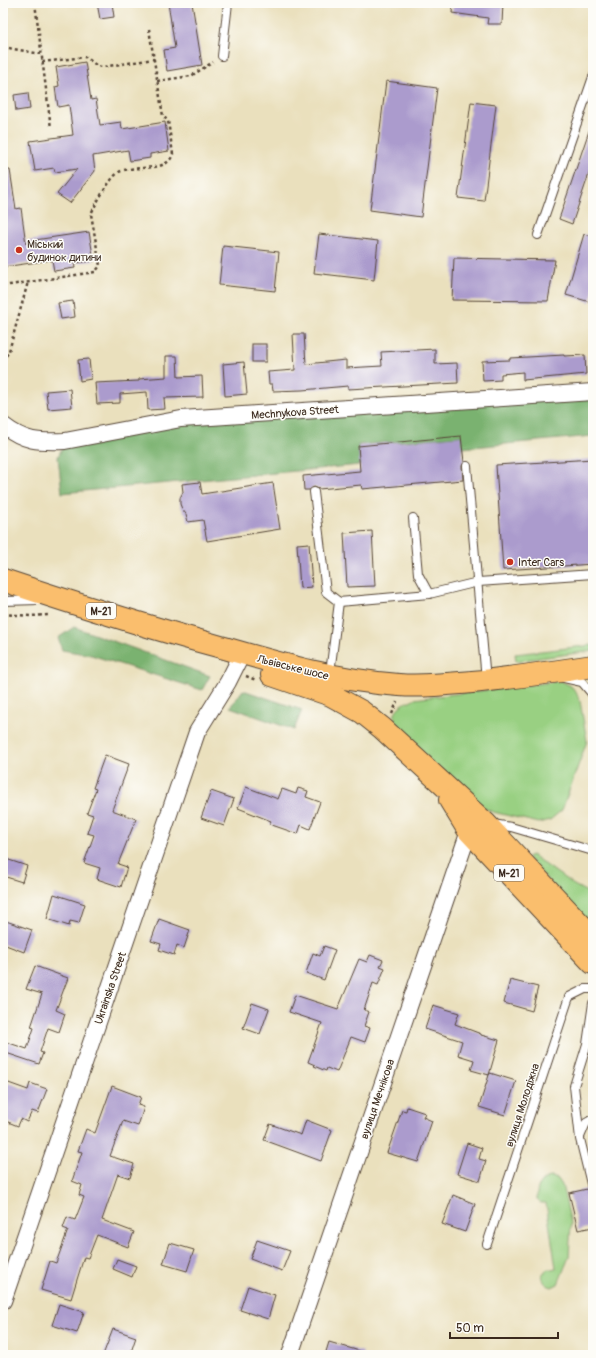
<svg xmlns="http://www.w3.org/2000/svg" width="596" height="1358" viewBox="0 0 596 1358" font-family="Pangolin,sans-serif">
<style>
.green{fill:#99d082;stroke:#6a7d50}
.forest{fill:#7ab270;stroke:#5a6e47}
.building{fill:#ab9bcd}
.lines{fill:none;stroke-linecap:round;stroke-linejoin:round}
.service-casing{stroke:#554536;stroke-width:10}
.minor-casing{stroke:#554536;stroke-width:18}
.trunk-casing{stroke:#554536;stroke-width:24}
.path{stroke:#554536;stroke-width:2.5;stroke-dasharray:3 3;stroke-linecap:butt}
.service{stroke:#fff;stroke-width:8}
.minor{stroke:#fff;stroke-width:16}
.trunk{stroke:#fabe6d;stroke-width:22}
.poi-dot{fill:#c8321e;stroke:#fdfcf7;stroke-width:1.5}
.labels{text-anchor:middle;stroke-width:3;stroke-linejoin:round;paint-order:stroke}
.shield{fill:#fdfcf7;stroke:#75695f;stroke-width:1}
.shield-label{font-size:10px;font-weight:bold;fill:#3b2a1e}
.poi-label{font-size:11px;fill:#3b2a1e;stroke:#fdfcf7;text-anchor:start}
.street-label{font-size:11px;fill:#3b2a1e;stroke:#fdfcf7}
</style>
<rect width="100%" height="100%" fill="#fdfcf7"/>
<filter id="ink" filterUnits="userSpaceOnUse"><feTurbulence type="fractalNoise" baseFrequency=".025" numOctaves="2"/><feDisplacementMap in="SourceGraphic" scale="8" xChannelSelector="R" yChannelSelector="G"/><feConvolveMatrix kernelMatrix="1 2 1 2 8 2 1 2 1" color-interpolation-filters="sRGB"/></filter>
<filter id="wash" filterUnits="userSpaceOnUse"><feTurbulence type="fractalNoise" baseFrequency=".012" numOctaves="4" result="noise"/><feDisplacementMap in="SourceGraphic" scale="16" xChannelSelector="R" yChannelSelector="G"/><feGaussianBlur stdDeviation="0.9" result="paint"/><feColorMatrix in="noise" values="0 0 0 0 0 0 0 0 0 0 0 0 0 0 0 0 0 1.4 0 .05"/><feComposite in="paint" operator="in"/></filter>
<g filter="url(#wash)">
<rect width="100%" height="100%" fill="#eae0bd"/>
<g class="green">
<path d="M593 645V651L516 661 515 654Z"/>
<path d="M561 681 571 686 576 692 580 701 587 741 562 810 550 820 539 823 493 812 474 804 396 726C391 709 400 705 414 699Z"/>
<path d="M532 855 574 885 589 893 593 885V931L527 857Z"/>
<path d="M551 1177 558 1179 562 1185 571 1223 569 1257 558 1284 552 1287C545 1285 543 1282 542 1275L546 1270 556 1268 546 1203H541L537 1200C536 1189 539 1179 551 1177Z"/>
</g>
<g class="forest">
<path d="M593 392V436L462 448 461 436 358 445 360 465 62 493 58 457 65 441 166 421Z"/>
<path d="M74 627 210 676 202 690 91 655 62 650 58 638Z"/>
<path d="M243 690 302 710 294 730 230 707Z"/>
</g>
<g id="blocks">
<g class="building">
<path d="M97 3H112L114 17 100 19Z"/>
<path d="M168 3H192L202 65 167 71 164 50 175 48Z"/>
<path d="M453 3H503L502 24H487L488 18 452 13Z"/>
<path d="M85 62 91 100 96 99 100 125 121 122 122 129 165 122 169 151 150 154V158L130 161 128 150 93 156 95 171 70 203 57 194 77 169 55 172 54 168 35 171 30 141 73 135 69 105 58 107 55 87 59 86 56 67Z"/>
<path d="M386 81 437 88 421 217 370 210Z"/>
<path d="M28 93 30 109 16 111 14 95Z"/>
<path d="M471 102 496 105 484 201 458 198Z"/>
<path d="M591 125H593V162L572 224 559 219Z"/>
<path d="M3 170H10L16 209 21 208 26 244 28 241 89 232 94 261 74 263 75 268 54 271 52 260 3 267Z"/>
<path d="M319 234 378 241 374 280 314 273Z"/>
<path d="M584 234 593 237V292L590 302 566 295Z"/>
<path d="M223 246 279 252 275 291 219 285Z"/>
<path d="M454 258 555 260 548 301 452 300Z"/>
<path d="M73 301 75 317 61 319 58 303Z"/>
<path d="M293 334H304L306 364 346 360V368L382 366 381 352 435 349V364L457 363 458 383 348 389V386L302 390 273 391 272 384H269L268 372 295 370Z"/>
<rect x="252" y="344" width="14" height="18"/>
<path d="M564 355V356L585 355 586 374 523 380V372L501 374V380L483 381 482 361 510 360V358Z"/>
<path d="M166 356H177L178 377 202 376 203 397 164 398 165 409 148 410 147 392 120 394V403L97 404 95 383 139 381V379L166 377Z"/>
<path d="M89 359 91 379 80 381 78 360Z"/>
<path d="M244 362 247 394 225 396 223 364Z"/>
<path d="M70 389 72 407 48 409 46 391Z"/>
<path d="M461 436 464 462 462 466 463 480 362 489 361 485 319 489 314 487 309 490H304L303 476 360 471 358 446Z"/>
<path d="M593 459V564L503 570 496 465Z"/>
<path d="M200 482 202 494 273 483 280 529 207 541 203 520 188 522 186 514 182 509 180 504V498L183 492 182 484Z"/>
<path d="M372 531 375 586 347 587 344 533Z"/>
<path d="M309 543 312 587 300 588 297 544Z"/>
<path d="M105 755 129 764 112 810 136 819 118 864 127 867 121 887 97 879 100 868 84 863 94 835 87 833 93 815 87 813 96 789 93 788Z"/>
<path d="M246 787 278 799 282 789 296 794 298 788 308 791 306 797 320 802 310 829 301 825 298 834 269 824 271 821 238 808Z"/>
<path d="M211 791 234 799 224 826 201 818Z"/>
<path d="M3 858 27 866 22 882 3 876Z"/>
<path d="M54 894 85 904 79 923 70 921 69 926 47 919Z"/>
<path d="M159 919 190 930 184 948 177 945 174 955 159 950 161 944 151 941Z"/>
<path d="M3 920 32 930 24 952 3 944Z"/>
<path d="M324 946 335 950 324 980 306 973 313 953 320 956Z"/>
<path d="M370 955 383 960 380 966 385 968 378 985 373 983 364 1010 369 1012 364 1026 370 1028 365 1042 351 1037 337 1072 327 1068 326 1071 314 1066 315 1065 308 1062 322 1023 289 1012 295 995 338 1009 359 959 367 962Z"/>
<path d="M35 966 68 978 56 1010 65 1014 59 1032 48 1028 40 1052 43 1053 39 1064 3 1052V1041L27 1049 34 1028 31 1027 42 994 26 989Z"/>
<path d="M510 980 538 987 532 1011 504 1003Z"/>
<path d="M252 1003 269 1009 260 1034 243 1028Z"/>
<path d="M433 1005 459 1013 455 1024 481 1034V1035L499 1040 489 1075 490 1073 516 1081 505 1115 479 1107 489 1075 471 1070 474 1060 458 1055 462 1041 425 1029Z"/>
<path d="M3 1081 28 1090 30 1083 47 1089 38 1113 32 1111 27 1122 21 1119 18 1126 3 1120Z"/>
<path d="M112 1086 141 1097 138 1105 144 1107 138 1126 123 1121 110 1156 134 1164 130 1178 118 1174 102 1220 134 1232 128 1247 97 1235 88 1258 84 1257 71 1299 41 1290 50 1261 56 1263 68 1230 63 1228 67 1217 75 1220 84 1197 79 1195 82 1185 72 1181 82 1152 78 1151 86 1129 95 1133Z"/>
<path d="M407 1107 425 1113 423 1117 432 1121 418 1162 387 1153 402 1110 406 1111Z"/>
<path d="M306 1120 332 1130 321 1161 264 1140 270 1124 301 1135Z"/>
<path d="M467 1143 482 1148 479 1159 486 1161 480 1181 457 1174Z"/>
<path d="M587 1189 589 1195 593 1197V1227L578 1230 569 1193Z"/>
<path d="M453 1195 475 1204 465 1232 442 1224Z"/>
<path d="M257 1240 290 1251 282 1271 250 1259Z"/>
<path d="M170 1243 194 1250 187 1271 163 1264Z"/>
<path d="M117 1259 136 1266 132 1277 113 1269Z"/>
<path d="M248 1286 275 1295 268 1319 240 1310Z"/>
<path d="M59 1304 84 1312 77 1333 52 1325Z"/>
<path d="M113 1329 136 1337 130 1355H103Z"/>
<path d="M329 1342 363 1352 362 1355H325Z"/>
</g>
</g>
</g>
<g filter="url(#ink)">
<use href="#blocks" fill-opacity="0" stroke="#554536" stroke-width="1"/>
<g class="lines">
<defs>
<g id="service">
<path d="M222 56 228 3"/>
<path d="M538 235 593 77"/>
<path d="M467 466 486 680"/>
<path d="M314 492 326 592 339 602 429 594 478 582 593 574"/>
<path d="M413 518 418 574 429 594"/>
<path d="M3 601 40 600"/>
<path d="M327 673 331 665 339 602"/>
<path d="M564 678 582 682 593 695"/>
<path d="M493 824 511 827 593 851"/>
<path d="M593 1003 587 1044 574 1086 580 1139 593 1192"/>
<path d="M580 1137 586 1123 593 1119"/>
<path d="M487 1244 569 997 585 989H593"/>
</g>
<g id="minor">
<path d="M3 425C25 442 38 442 65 441L181 419 593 392"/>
<path d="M3 1301 197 732 228 682 238 662"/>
<path d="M290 1355 469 831"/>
</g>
<g id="trunk">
<path d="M3 580C75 604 148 627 221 647 280 664 338 681 399 685 424 687 448 684 472 682 513 678 553 672 593 666"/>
<path d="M272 675 331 695 362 712 382 728 485 823 593 938"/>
<path d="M450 800 469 831 593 963"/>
</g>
</defs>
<use href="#service" class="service-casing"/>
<use href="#minor" class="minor-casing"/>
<use href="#trunk" class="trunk-casing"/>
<g class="path">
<path d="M35 3 51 128"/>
<path d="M3 47 41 54"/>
<path d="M42 62 86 57 97 66 102 67 154 59"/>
<path d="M157 81 191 76 213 62"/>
<path d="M3 286 95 272 100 266 91 214C96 203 110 178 119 172 134 164 167 174 173 154L168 121 163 116 149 29"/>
<path d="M3 361 9 351 28 282"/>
<path d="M3 614 30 616 49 615"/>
<path d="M246 676 256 680"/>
<path d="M392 714 397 702"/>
</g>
<use href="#service" class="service"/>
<use href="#minor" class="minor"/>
<use href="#trunk" class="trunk"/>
</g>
</g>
<g class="poi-dot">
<circle cx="19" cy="250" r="4"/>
<circle cx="510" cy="562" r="4"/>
</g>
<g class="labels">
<g class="shield">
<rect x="86" y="603" width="30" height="16" rx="3"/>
<rect x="494" y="865" width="30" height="16" rx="3"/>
</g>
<g class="shield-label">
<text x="101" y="615">М-21</text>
<text x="509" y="877">М-21</text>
</g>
<g class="poi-label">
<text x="27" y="248">Міський<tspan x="27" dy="13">будинок дитини</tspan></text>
<text x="518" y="566">Inter Cars</text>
</g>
<g class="street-label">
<text transform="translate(295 412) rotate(-4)" y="4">Mechnykova Street</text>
<text transform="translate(293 667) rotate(14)" y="4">Львівське шосе</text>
<text transform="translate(110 988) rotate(-71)" y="4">Ukrainska Street</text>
<text transform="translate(377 1099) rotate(-71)" y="4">вулиця Мечнікова</text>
<text transform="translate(522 1105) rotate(-72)" y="4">вулиця Молодіжна</text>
</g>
</g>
<rect width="596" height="1358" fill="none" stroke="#fdfcf7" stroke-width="16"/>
<path d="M450 1332v6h108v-6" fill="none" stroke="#3b2a1e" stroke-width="2"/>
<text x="456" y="1332" font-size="12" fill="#3b2a1e" stroke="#fdfcf7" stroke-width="3" paint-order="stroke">50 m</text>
</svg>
